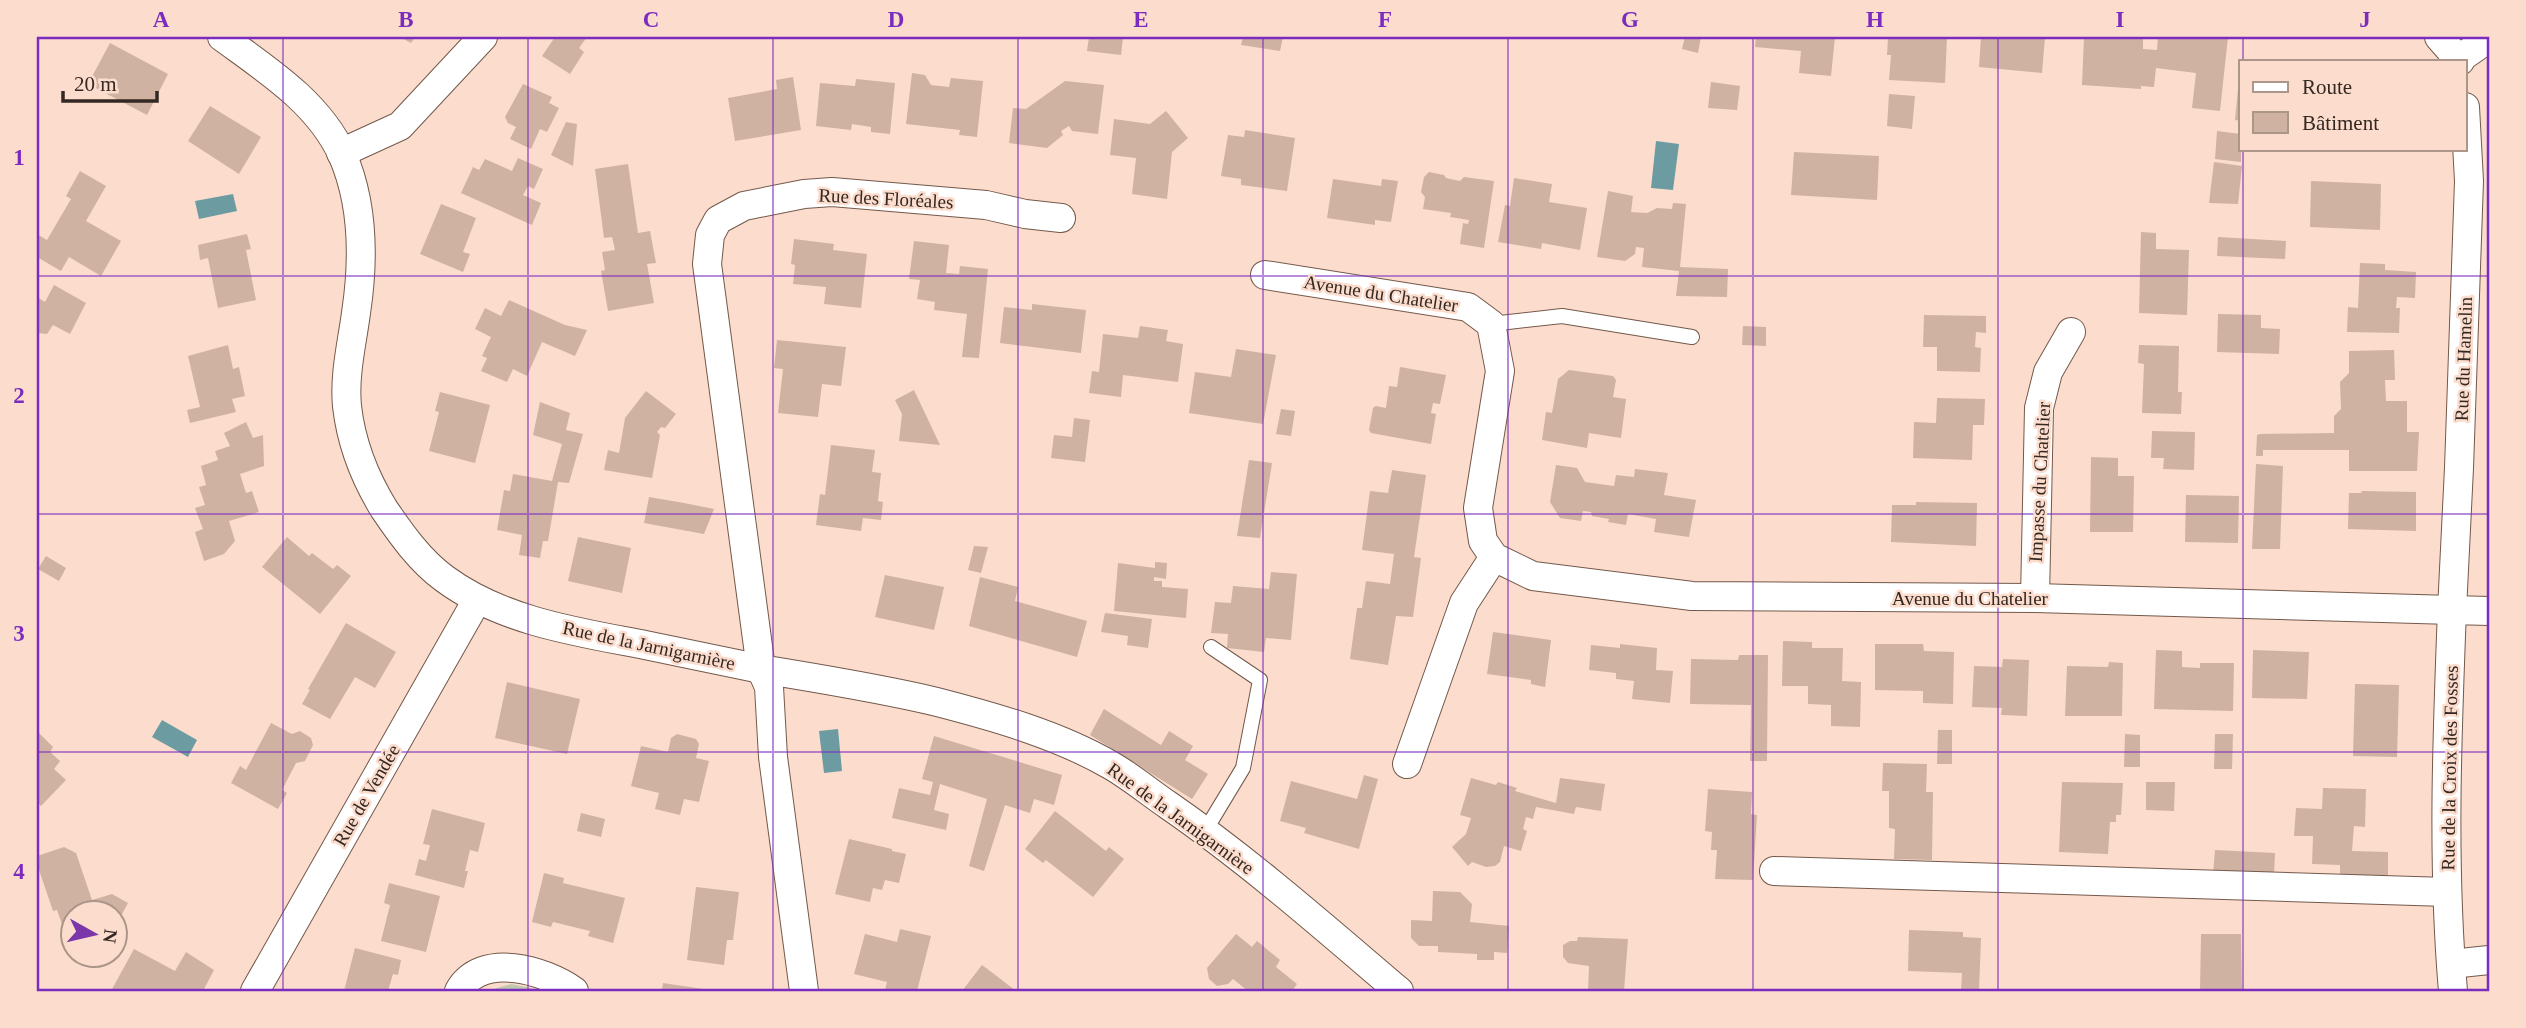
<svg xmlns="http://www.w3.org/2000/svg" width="2526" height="1028" viewBox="0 0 2526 1028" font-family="Georgia,serif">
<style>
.green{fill:#bec8af}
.water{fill:#6c9ba2}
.building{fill:#d0b2a2}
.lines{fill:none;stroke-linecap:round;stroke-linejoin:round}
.service-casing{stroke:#73594b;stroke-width:16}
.minor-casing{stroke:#73594b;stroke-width:30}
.service{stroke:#fff;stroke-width:14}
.minor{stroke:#fff;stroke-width:28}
.grid{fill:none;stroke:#7b2cbf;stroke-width:2;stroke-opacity:0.55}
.labels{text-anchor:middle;stroke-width:5;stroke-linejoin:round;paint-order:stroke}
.street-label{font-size:19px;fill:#342822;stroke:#fcddcd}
.neatline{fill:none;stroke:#7b2cbf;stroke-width:2.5}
.grid-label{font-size:23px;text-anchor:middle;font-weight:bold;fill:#7b2cbf}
</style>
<rect width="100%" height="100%" fill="#fcddcd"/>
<path class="green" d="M511 984 544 991H487Z"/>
<g class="water">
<path d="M1656 141 1679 144 1673 190 1651 188Z"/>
<path d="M233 194 237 211 199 219 195 201Z"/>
<path d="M162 720 197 740 188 757 152 737Z"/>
<path d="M838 729 842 771 824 773 819 731Z"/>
</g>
<g class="building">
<path d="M400 37H415L411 43Z"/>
<path d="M555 37H587L579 48 584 52 570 74 542 56Z"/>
<path d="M1089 37H1123L1121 55 1087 51Z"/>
<path d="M1243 37H1283L1280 51 1241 45Z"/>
<path d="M1685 37H1701L1698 53 1682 49Z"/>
<path d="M1756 37H1835L1831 76 1799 73 1801 51 1755 47Z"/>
<path d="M1888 37H1947L1945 83 1889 80 1891 55H1887Z"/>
<path d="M1981 37H2045L2042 73 1979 67Z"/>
<path d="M2084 37H2143V49L2157 50 2158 37H2228L2220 111 2192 108 2196 73 2156 68 2154 87 2141 86V89L2082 85Z"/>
<path d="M110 43 168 74 147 115 88 84Z"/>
<path d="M912 73 925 75 931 85 949 87 951 78 983 81 977 137 959 135 960 130 906 124Z"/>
<path d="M793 77 801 130 735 141 728 98 777 89 776 80Z"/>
<path d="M856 79 895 83 890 134 871 132V127L852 124 851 130 816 126 820 83 855 86Z"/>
<path d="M1065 81 1104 85 1098 134 1072 131 1069 126 1061 131 1063 135 1047 148 1009 143 1013 108 1026 109Z"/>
<path d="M1711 82 1740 86 1737 110 1708 108Z"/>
<path d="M523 84 552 97 549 103 559 108 547 132 540 129 531 149 510 139 516 127 508 123 505 117Z"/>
<path d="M2238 89H2241V121L2235 120Z"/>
<path d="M1889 94 1915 96 1912 129 1887 126Z"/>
<path d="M210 106 261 137 239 174 188 141Z"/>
<path d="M1166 111 1188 138 1172 152 1167 199 1132 194 1136 158 1110 155 1114 119 1150 124Z"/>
<path d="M566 122 577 124 573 166 551 155Z"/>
<path d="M1245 130 1295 138 1287 191 1241 185V179L1221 176 1228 135 1244 137Z"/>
<path d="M2217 131 2241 134V162L2215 159Z"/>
<path d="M1794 152 1879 156 1877 200 1791 195Z"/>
<path d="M518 158 543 169 534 189 528 186 523 195 541 203 532 225 461 193 473 167 479 170 485 159 512 171Z"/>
<path d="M2214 162 2242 166 2238 204 2209 203Z"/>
<path d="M628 164 638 233 650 231 656 263 647 264 654 303 608 311 601 271 605 270 602 252 615 250 612 237 604 238 595 169Z"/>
<path d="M80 171 106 186 86 221 121 241 101 276 69 257 61 271 37 257V234L47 240 71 199 66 196Z"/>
<path d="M1429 172 1444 175 1446 178 1455 180 1460 181 1464 177 1494 181 1484 248 1460 244 1463 223 1468 224 1469 220 1450 217 1451 213 1423 209 1425 197 1421 192 1424 177Z"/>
<path d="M1514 178 1552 184 1549 202 1587 208 1580 250 1542 243 1541 249 1498 242 1505 205 1510 206Z"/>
<path d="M1333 179 1381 186 1382 179 1398 181 1391 222 1375 220V225L1327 218Z"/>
<path d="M2311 181 2381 184 2380 230 2310 227Z"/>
<path d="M1608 191 1633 196 1631 212 1647 213 1657 208 1672 209 1673 203 1686 204 1680 267 1728 269 1727 297 1676 296 1679 271 1642 267 1644 248 1636 247 1635 254 1625 261 1597 257Z"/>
<path d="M441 204 476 218 463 252 470 254 463 272 420 254Z"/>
<path d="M2141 232 2156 233V249L2189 250 2187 315 2139 313Z"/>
<path d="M247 234 251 249 246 250 256 300 218 308 208 258 200 260 198 245Z"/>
<path d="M2218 237 2286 241 2285 259 2217 256Z"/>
<path d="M794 239 834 244 833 250 867 254 861 308 824 304 826 287 793 284 795 265 791 264Z"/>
<path d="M914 241 949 245 946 273 959 274 960 266 988 269 979 358 962 357 967 314 934 310 935 302 917 299 920 280 909 279Z"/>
<path d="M2360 263 2385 264V270L2416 272 2415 298 2397 297 2396 308H2400L2399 333 2347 332 2348 307 2358 308Z"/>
<path d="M54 285 86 303 70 334 53 325 47 334 37 333V297L45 302Z"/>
<path d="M509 300 565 325 587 330 575 356 542 342 527 376 513 369 507 382 481 371 487 358 482 356 491 337 475 329 485 308 501 316Z"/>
<path d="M1032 304 1086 310 1081 353 1000 343 1004 307 1032 310Z"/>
<path d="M2218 314 2261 315V328L2280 329 2279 354 2217 352Z"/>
<path d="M1924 315 1986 316V333L1976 332 1975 347 1981 348 1980 372 1937 371V347H1923Z"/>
<path d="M1140 326 1168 330 1166 341 1183 344 1178 382 1123 375 1121 397 1089 393 1092 371 1099 372 1103 334 1138 338Z"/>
<path d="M1743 326 1766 327V346L1742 345Z"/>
<path d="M777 340 846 347 841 386 822 384 818 417 778 413 783 369 774 368Z"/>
<path d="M228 345 233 369 239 367 245 396 232 399 236 412 190 423 187 410 200 407 188 356Z"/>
<path d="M2139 345 2179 346 2178 392H2182L2181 414 2142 413 2144 364 2138 363Z"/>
<path d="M1236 349 1276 355 1263 424 1189 413 1195 372 1231 377Z"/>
<path d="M2394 350 2395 380H2385L2386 401H2407V432H2419L2417 471H2349V450H2263V456H2256L2257 435 2260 434 2334 433V416L2341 409 2340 382 2349 373V351Z"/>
<path d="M1400 367 1446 375 1440 404 1433 403 1431 413 1436 414 1431 444 1371 433 1369 430 1373 408 1376 406 1386 408 1389 386 1397 387Z"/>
<path d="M1569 370 1613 376 1616 380 1613 397 1626 399 1621 438 1589 433 1587 448 1542 440 1546 412 1552 413 1558 379Z"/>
<path d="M914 390 940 445 899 441 902 414 895 400Z"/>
<path d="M646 391 676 414 665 428 661 427 657 432 660 435 652 478 604 470 608 450 619 453 625 418Z"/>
<path d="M440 392 490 405 475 463 429 451 439 412 435 411Z"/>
<path d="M1937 398 1985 399 1984 425H1973L1972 460 1913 458 1914 422 1936 423Z"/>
<path d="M540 402 570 413 566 430 583 434 569 483 558 482 548 541H543L540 558 519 555 522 535 497 530 504 490 510 491 513 474 552 481 562 444 533 435Z"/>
<path d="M1281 409 1295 411 1291 436 1276 434Z"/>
<path d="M1074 418 1090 420 1085 462 1051 458 1054 435 1072 437Z"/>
<path d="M246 422 253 438 263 435 264 466 240 474 246 493 252 491 259 512 229 521 235 541 224 554 204 561 195 532 203 529 195 508 205 505 199 487 206 485 201 466 218 460 215 451 230 446 224 433Z"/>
<path d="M2152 431 2195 432 2194 470 2163 469 2164 458H2151Z"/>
<path d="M831 445 875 450 872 472 881 473 878 501 883 502 881 520 863 518 861 531 816 525 820 494 825 495Z"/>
<path d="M2091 457 2118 458V476H2134L2133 532H2090Z"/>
<path d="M1249 460 1272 463 1260 538 1237 536Z"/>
<path d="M2256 464 2283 466 2280 549H2252Z"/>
<path d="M1556 465 1577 468 1585 482 1614 486 1616 475 1634 477 1635 469 1668 473 1664 495 1696 500 1689 537 1654 532 1656 519 1628 514 1626 525 1608 522 1609 519 1592 516 1591 512 1583 511 1581 521 1560 518 1550 502Z"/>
<path d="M1392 470 1426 475 1414 557 1421 558 1413 617 1396 616 1388 665 1350 659 1357 608H1362L1366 581 1390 584 1394 554 1362 550 1370 491 1388 493Z"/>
<path d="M2362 491 2416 492V531L2348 529 2349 493H2361Z"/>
<path d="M2186 495 2239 496 2238 543 2185 542Z"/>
<path d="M649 497 684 503 714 509 704 534 644 523Z"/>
<path d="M1916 502 1977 503 1976 546 1891 542 1892 505H1916Z"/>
<path d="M287 537 309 556 312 553 333 569 337 565 351 576 320 614 262 567Z"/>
<path d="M578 537 631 548 622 593 568 581Z"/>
<path d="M974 546 988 547 981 573 968 570Z"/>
<path d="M46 556 66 568 59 581 38 569Z"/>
<path d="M1155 562 1167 563 1166 579 1154 577V581H1162V587L1188 589 1186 618 1114 611 1118 563 1155 568Z"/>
<path d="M1271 572 1297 574 1291 640 1266 638 1264 652 1227 648 1228 634 1211 633 1215 602 1231 603 1233 586 1269 589Z"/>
<path d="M885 575 944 587 934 630 875 617Z"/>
<path d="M980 577 1018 587 1015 601 1087 621 1077 657 969 626Z"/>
<path d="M1105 613 1152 619 1148 648 1127 645 1128 636 1101 632Z"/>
<path d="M346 623 396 652 375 688 355 677 330 719 302 704 310 690 308 689Z"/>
<path d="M1493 632 1551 640 1545 687 1531 684V680L1487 674Z"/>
<path d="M1783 641 1812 642V648H1843L1842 681 1861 682 1860 727 1831 726V705L1808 704V686H1782Z"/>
<path d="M1620 644 1657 648 1656 670 1673 671 1670 703 1632 699 1634 681 1616 679V673L1589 670 1591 645 1620 648Z"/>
<path d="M1875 644H1923L1924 651 1954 652 1953 704 1923 703V691L1875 690Z"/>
<path d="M2156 650 2182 651V667L2200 668V663H2234L2233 711 2154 709Z"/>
<path d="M2253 650 2309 652 2307 699 2252 698Z"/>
<path d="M1739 655H1768L1767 761H1750L1751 705 1690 704 1691 659 1738 660Z"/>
<path d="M2003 659 2029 660 2027 716 2001 715 2002 708 1972 707 1974 666 2002 667Z"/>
<path d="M2109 662 2123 663 2122 716H2065L2067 666 2108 667Z"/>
<path d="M507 682 580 699 567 754 495 738Z"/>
<path d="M2355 684 2399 685 2397 757 2353 756Z"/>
<path d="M1104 709 1161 745 1169 731 1193 746 1185 760 1208 774 1192 799 1090 735Z"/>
<path d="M271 723 292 734 300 731 311 738 313 745 305 761 296 763 282 790 287 793 278 809 231 783 240 766 246 770Z"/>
<path d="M1938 730H1952V764H1937Z"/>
<path d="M37 731 53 747 50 752 60 761 54 769 66 780 41 806 37 802Z"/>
<path d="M677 734 696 739 699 744 696 758 709 761 699 802 684 799 680 815 655 809 659 793 631 786 641 746 668 752 671 738Z"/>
<path d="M2125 734 2140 735V767H2124Z"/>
<path d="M2215 734H2233L2232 769H2214Z"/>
<path d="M934 736 1062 775 1054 805 1034 799 1030 813 1005 805 984 871 969 866 987 799 940 784 934 810 949 814 946 830 892 818 899 788 930 795 933 782 922 779Z"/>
<path d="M1883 763 1927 764 1926 792H1933L1932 860 1894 859 1895 829 1889 828V791H1882Z"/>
<path d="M1364 775 1378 779 1359 849 1304 833 1306 828 1280 821 1291 781 1357 799Z"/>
<path d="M1471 778 1496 785 1498 782 1517 788 1515 791 1556 803 1560 778 1605 784 1601 811 1576 807 1574 814 1536 807 1533 819 1526 817 1523 829 1527 831 1521 851 1504 846 1500 862 1495 866 1486 867 1472 862 1468 866 1452 847 1466 834 1471 818 1460 815Z"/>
<path d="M2062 782 2123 783 2121 815H2116V822H2110L2108 854 2059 852Z"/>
<path d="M2146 782H2175L2174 811 2146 810Z"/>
<path d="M2323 788 2366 789 2365 827 2354 826 2352 851 2388 852V881L2340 879V865L2312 864 2313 836H2294L2296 808 2322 809Z"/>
<path d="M1708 789 1752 792 1751 814 1757 815 1753 880 1715 879 1717 850H1711L1712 832 1705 831Z"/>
<path d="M432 809 485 823 478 852 470 850 465 871H468L464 888 415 875 419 859 426 861 430 845 423 844Z"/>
<path d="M1055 811 1106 851 1109 847 1124 859 1093 897 1046 860 1043 863 1025 849Z"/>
<path d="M581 813 605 819 601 837 577 831Z"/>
<path d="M849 839 892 849V851L906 854 899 883 885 880 882 890 873 888 870 902 835 894Z"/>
<path d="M64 847 76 853 92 900 112 894 128 903 116 925V912H74V936L64 930 57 910 53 911 37 864V856Z"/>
<path d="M2215 850 2275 853 2274 876 2213 874Z"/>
<path d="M544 873 564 878 563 883 625 898 613 943 588 936 590 931 553 922 551 927 532 922Z"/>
<path d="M389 883 440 896 426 952 381 941 390 905 384 903Z"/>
<path d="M696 887 739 892 733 940H727L724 965 687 960Z"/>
<path d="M1433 891 1460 892 1472 904 1470 922 1509 926 1507 953 1494 952V960H1477V954L1438 952V946H1419L1411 938V920L1432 921Z"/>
<path d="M900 929 931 936 917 991 885 990 887 982 854 974 865 934 897 942Z"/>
<path d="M1909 930 1963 932V937L1981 938 1979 991H1961L1962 973 1908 971Z"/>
<path d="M1236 934 1252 947 1257 941 1280 960 1276 967 1297 984 1292 991H1248L1233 979 1228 984 1217 986 1209 979 1207 968Z"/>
<path d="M2201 934H2241L2242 991H2200Z"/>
<path d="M1578 937 1628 939 1624 991H1588L1589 966 1568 963 1563 957V945L1570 941H1577Z"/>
<path d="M355 948 401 960 398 975 393 974 388 991H344Z"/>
<path d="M134 949 175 971 186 952 214 970 203 991H111Z"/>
<path d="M982 965 994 974 1016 991H962Z"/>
<path d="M663 983 710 990V991H662Z"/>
</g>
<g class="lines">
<defs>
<g id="service">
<path d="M1491 324 1562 316 1692 337"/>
<path d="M1205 831 1243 768 1260 680 1211 647"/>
</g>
<g id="minor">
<path d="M222 37C267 70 318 102 342 154 364 204 364 260 356 313 352 343 344 375 347 406 351 442 365 478 384 509 401 534 420 561 445 579 502 621 577 632 645 645 684 653 722 661 761 669 820 679 879 688 937 702 995 717 1059 735 1112 766 1131 777 1149 792 1168 805 1249 861 1324 927 1399 991"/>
<path d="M2439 37 2460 61"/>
<path d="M2459 59 2489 38"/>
<path d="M341 153 400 126 483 37"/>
<path d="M1265 275 1468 307 1491 324 1500 371 1478 508 1483 541 1494 557 1533 576 1692 596 2035 598 2452 610 2459 468 2469 181 2465 107"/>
<path d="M2035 598 2039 408 2048 372 2071 332"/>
<path d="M1407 764 1464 603 1494 557"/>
<path d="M1774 871 2447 892"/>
<path d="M2451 964 2489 960"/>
<path d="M255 991 477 600"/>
<path d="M459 991C481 951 545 970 574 991"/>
<path d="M804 991 773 757 769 687 761 669 707 264 710 235 718 220 744 206 804 194 832 192 986 205 1025 214 1061 218"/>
<path d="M2453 991C2442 865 2447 737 2452 610L2489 611"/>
</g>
</defs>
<use href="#service" class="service-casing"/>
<use href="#minor" class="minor-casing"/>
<use href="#service" class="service"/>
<use href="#minor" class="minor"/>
</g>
<path class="grid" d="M283 37V991M528 37V991M773 37V991M1018 37V991M1263 37V991M1508 37V991M1753 37V991M1998 37V991M2243 37V61M2243 149V991M37 276H2489M37 514H2489M37 752H2489"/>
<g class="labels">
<g class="street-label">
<text transform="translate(886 198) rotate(3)" y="7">Rue des Floréales</text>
<text transform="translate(1381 293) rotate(9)" y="7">Avenue du Chatelier</text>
<text transform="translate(2463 359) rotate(-88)" y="7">Rue du Hamelin</text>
<text transform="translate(2039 482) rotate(-87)" y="7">Impasse du Chatelier</text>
<text x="1970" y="605">Avenue du Chatelier</text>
<text transform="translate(649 645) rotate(12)" y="7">Rue de la Jarnigarnière</text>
<text transform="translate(2449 768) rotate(-89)" y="7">Rue de la Croix des Fosses</text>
<text transform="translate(366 795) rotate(-60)" y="7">Rue de Vendée</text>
<text transform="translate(1181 818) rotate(36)" y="7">Rue de la Jarnigarnière</text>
</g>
</g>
<rect width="2526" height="1028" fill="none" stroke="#fcddcd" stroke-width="77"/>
<rect x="2239" y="60" width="228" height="91" fill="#fcddcd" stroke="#ac9589" stroke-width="2"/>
<rect x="2253" y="82" width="35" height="10" fill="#ffffff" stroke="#ac9589" stroke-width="2"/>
<text x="2302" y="94" font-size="21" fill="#342822">Route</text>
<rect x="2253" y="112" width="35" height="21" fill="#d0b2a2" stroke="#ac9589" stroke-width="2"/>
<text x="2302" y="130" font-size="21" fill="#342822">Bâtiment</text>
<g transform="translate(94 934) rotate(98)"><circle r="33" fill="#fcddcd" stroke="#ac9589" stroke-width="2"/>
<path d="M0-5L12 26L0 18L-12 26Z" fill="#7b36a9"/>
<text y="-10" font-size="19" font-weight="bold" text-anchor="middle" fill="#342822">N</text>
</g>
<path d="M63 91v10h94v-10" fill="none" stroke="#342822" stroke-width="3.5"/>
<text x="74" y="91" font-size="21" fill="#342822" stroke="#fcddcd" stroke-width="5" paint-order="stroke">20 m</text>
<rect x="38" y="38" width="2450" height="952" class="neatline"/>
<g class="grid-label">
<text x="161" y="27">A</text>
<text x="406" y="27">B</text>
<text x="651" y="27">C</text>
<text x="896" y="27">D</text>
<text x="1141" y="27">E</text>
<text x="1385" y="27">F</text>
<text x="1630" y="27">G</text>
<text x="1875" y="27">H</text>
<text x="2120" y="27">I</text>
<text x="2365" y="27">J</text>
<text x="19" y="165">1</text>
<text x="19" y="403">2</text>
<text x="19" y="641">3</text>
<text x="19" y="879">4</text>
</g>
</svg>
